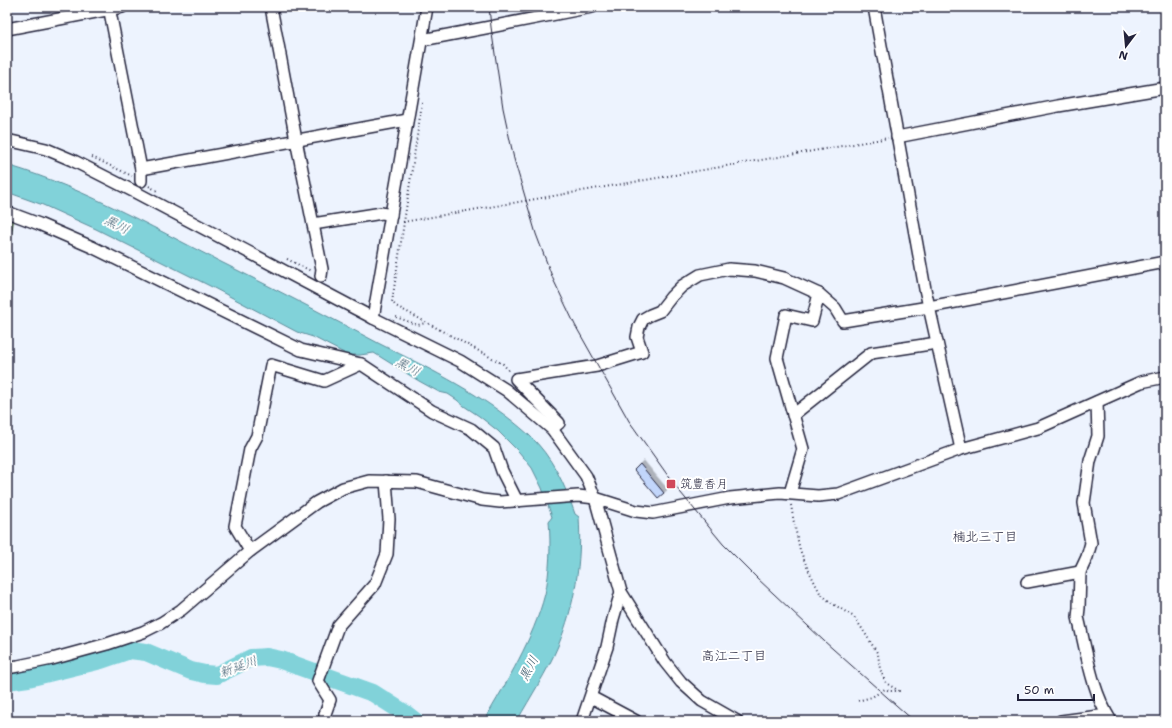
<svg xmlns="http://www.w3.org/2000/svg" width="1172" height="728" viewBox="0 0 1172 728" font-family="'Shantell Sans','Klee One',sans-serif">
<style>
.green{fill:#b0d997;stroke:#697e69}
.water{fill:#81d2d9;stroke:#5b8c9a}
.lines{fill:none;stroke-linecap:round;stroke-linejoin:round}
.river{stroke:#81d2d9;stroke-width:18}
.building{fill:#c2d6fb;stroke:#22223b;filter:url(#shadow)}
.minor-casing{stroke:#22223b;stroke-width:14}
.path{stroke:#22223b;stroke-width:2;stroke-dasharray:1 3;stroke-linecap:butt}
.minor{stroke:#fff;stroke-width:11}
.tram{stroke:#22223b;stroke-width:1}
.poi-dot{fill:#d1495b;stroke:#fff;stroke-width:1.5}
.labels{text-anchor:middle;stroke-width:4;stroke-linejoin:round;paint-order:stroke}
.poi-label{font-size:12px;fill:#22223b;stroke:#fff;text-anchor:start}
.water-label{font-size:13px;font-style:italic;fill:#436072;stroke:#fff}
.neighbourhood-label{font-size:13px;fill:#22223b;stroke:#fff}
</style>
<defs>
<filter id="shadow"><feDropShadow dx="3.5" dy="-3.5" stdDeviation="0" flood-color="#0004"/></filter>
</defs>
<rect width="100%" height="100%" fill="#edf3fe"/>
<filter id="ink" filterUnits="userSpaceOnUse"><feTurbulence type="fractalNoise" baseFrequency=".025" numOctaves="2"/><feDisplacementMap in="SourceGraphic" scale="8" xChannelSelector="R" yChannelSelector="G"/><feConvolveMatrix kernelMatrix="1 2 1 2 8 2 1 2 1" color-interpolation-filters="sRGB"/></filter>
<g filter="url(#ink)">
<path class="green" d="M7 217 14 219 7 258Z"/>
<path class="water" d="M7 165C88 189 162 233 237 270 285 294 333 319 380 344 432 370 486 396 529 435 552 456 565 485 575 514L579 517C582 561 575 605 558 646 547 672 531 696 517 721H484C507 681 533 640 545 594 550 572 551 544 549 521L552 517 542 488 532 468 519 452 498 431 479 416 464 406 457 400 448 394 439 392 419 381 374 353 360 355H343L344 353 313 337 297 332 212 287 96 229 43 205 7 192Z"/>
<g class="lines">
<path class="river" d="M7 681 28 678 101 660 130 650 146 652 191 671 205 674 217 675 251 658 267 657 281 660 373 693 406 714 415 721"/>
</g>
<path class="building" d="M640 464 664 493 658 498 634 470Z"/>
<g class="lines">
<defs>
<g id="minor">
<path d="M109 7 141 169V181"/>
<path d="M271 7 296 140 322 269 321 276"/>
<path d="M874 7 925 289 961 449"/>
<path d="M7 29 122 7"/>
<path d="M422 40 485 28 592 7"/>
<path d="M897 137 1058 106 1165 88"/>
<path d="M7 140 46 149 72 160 135 192 373 318 460 361 506 390 552 429 586 476 595 498 621 592 665 662 681 682 702 701 737 721"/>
<path d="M141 169 407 120"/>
<path d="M7 212 39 224 92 247 301 350 361 364 432 411 471 429 494 448 502 471 517 501"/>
<path d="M313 224 382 213 391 215"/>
<path d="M373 318 427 7"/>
<path d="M1097 402 1098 436 1090 461 1084 503 1091 543 1087 557 1080 572 1079 608 1078 617C1086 650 1092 692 1111 721"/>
<path d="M793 415 871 353 937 343"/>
<path d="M552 429 559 423 516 379 597 366 642 352 637 337 639 327 643 319 650 315 660 311 671 297 682 286 700 275 729 269 755 271 784 278 819 294 835 308 843 321 929 307 1165 262"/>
<path d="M790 493 803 449 777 358 786 315 812 321 819 294"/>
<path d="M250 551 235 526 250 449 257 436 271 365 324 381 361 364"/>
<path d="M1027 582 1080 572"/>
<path d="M7 668 18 666 52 659 107 644 143 632 161 623 181 610 250 551 317 502 343 488 369 481 417 482 482 500 500 502 578 496 595 498 636 511 653 513 730 498 780 493 818 496 838 494 961 449 1038 428 1141 382 1165 377"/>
<path d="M591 697 636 721"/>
<path d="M325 721V714L330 700 318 681 338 626 375 584 387 554 389 519 386 481"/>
<path d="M582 721 607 647 613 619 621 592"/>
<path d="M1061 721 1107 715"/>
</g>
</defs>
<use href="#minor" class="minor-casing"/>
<g class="path">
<path d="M422 103 392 302 396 306 503 364 510 372"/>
<path d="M92 157 132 176"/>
<path d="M149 186 157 191"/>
<path d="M403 222 888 138"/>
<path d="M287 259 311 271"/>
<path d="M396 317 418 325 425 323"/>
<path d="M791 505 794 523 800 550 807 567 820 593 830 602 854 617 861 627 878 654 880 669 886 683 899 691H890L885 689 872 697 857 701"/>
</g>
<use href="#minor" class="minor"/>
<path class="tram" d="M489 7 491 27 503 108 514 159 536 234 553 279 575 325 629 421 676 487 723 544 757 578 824 641 914 721"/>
</g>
</g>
<rect class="poi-dot" x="666" y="479" width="10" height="10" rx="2"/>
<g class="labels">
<g class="poi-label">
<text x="680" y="488">筑豊香月</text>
</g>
<g class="water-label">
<text transform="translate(117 224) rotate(27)" y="5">黒川</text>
<text transform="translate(408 366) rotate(28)" y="5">黒川</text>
<text transform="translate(238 666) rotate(-20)" y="5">新延川</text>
<text transform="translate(528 668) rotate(-62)" y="5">黒川</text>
</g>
<g class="neighbourhood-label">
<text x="985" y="541">楠北三丁目</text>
<text x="734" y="660">高江二丁目</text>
</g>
</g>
<rect width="1172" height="728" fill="none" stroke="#fff" stroke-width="24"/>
<rect x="12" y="12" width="1148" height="704" fill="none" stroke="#22223b" stroke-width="1.5" filter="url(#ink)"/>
<g transform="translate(1126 46) rotate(196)" stroke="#ffffff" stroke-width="3" paint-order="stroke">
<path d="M0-3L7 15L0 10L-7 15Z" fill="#22223b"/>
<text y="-6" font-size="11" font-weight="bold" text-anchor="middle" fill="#22223b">N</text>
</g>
<path d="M1018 694v6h76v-6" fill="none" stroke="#22223b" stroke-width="2"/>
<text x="1024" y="694" font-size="12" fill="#22223b" stroke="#ffffff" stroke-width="3" paint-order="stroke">50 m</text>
</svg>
